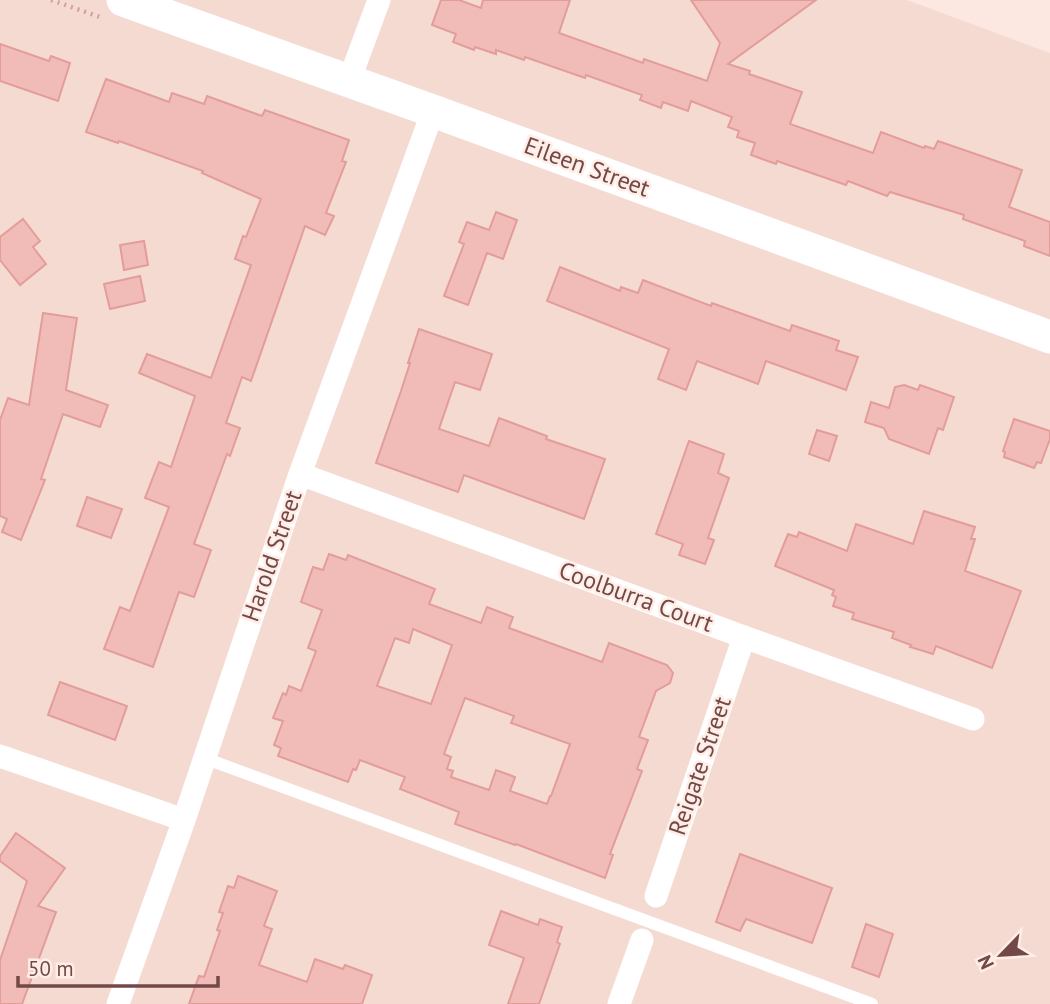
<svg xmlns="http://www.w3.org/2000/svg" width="1050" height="1004" viewBox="0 0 1050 1004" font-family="'PT Sans',sans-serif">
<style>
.residential{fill:#f5dad2}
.building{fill:#f1bcb8;stroke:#e39d99;stroke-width:2;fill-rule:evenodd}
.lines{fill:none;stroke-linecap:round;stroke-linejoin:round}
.path{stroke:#d59f9c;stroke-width:4.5;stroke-dasharray:2 5;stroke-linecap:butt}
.lane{stroke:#fff;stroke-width:12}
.street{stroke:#fff;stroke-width:23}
.secondary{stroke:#fff;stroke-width:33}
.labels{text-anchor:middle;stroke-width:5;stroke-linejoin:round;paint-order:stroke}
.street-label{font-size:24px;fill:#724948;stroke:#ffede6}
</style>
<rect width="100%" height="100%" fill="#fce8e0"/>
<path class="residential" d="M0 0H907L1050 53V1004H0Z"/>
<g class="building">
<path d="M441 0H459L481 8 483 0H570L559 33 643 63 644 59 707 81 720 43 691 0H816L728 64 750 71 749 74 802 92 790 124 873 153 881 132 924 148 925 146 934 149 938 141 1022 170 1009 207 1050 222V256L1024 246 1025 241 963 219 964 215 890 192 887 196 848 181 846 185 777 161 776 164 751 155 755 143 737 137 739 131 728 127 732 117 691 101 688 111 663 102 661 108 640 100 642 95 586 75 585 78 525 57 524 60 496 50V54L475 47 474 50 453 42 456 34 432 25Z"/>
<path d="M0 44 49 61 51 56 70 63 58 101 0 81Z"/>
<path d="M106 79 169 102 172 93 204 104 207 96 262 116 265 110 349 140 342 161 346 162 326 213 334 216 325 235 305 226 251 381 242 377 226 423 240 428 230 456 227 454 194 544 211 550 194 597 179 592 153 667 104 649 120 607 130 611 169 507 145 498 159 462 171 467 195 396 139 373 147 354 211 378 251 265 235 259 243 236 246 237 261 199 202 173 203 171 119 141 118 143 86 132Z"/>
<path d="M496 212 517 220 503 259 487 253 468 305 444 296 464 244 459 242 467 222 489 230Z"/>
<path d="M23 219 40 241 33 247 46 264 20 285 0 260V237Z"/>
<path d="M144 241 148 265 124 270 120 245Z"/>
<path d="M560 267 620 291 621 287 638 293 643 280 711 306 712 303 790 331 792 325 839 341 836 350 858 357 846 390 766 361 758 384 697 361 686 390 658 379 669 349 547 301Z"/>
<path d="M140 276 145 301 110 309 104 284Z"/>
<path d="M43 313 77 318 66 390 108 405 100 427 63 414 41 479 45 480 21 540 2 532 7 519 0 516V420L8 398 29 405Z"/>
<path d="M419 329 492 354 480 390 455 382 439 429 489 446 499 418 547 436 546 439 605 459 584 519 464 475 458 492 376 463 401 391 410 363H408Z"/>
<path d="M904 385 918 390 920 385 954 397 943 430 938 428 929 454 889 439 884 428 865 422 871 402 889 408 895 387Z"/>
<path d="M1014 419 1050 431V439L1041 463 1037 462 1034 468 1004 457 1005 452 1003 451Z"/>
<path d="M817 430 837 436 829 461 809 454Z"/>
<path d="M689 441 724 454 718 473 729 478 708 538 714 540 705 564 679 555 683 544 656 534Z"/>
<path d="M87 497 122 509 111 538 77 526Z"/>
<path d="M924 511 975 527 971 539H975L965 571 1021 591 992 668 936 646 933 654 910 647 911 645 892 638 894 632 852 619 854 613 833 606 836 597 832 595 834 590 775 566 788 534 797 537 799 532 847 551 856 524 913 544Z"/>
<path d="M329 554 346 560 348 555 435 589 429 604 481 623 487 607 513 617 509 628 602 662 609 643 667 665 673 673 670 683 656 691 639 737 648 740 637 769 642 771 610 854 613 855 605 878 516 844 515 845 455 824 459 812 400 789 405 777 360 760 356 770 353 769 348 782 278 756 281 748 274 745 283 721 273 718 283 693 286 695 289 686 301 691 316 651 308 648 322 610 301 602 313 567 323 570ZM413 629 452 645 431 704 377 686 395 638 409 643ZM465 698 514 716 511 723 570 744 551 796H550L547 804 510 791 515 777 496 770 489 790 451 777 453 771 447 769 451 757 444 754Z"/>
<path d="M60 682 127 706 115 740 48 715Z"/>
<path d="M16 833 65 868 38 906 56 912 22 1004H0V960L27 881 0 861V856Z"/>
<path d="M740 854 832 888 812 943 746 919 740 931 716 922Z"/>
<path d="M238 876 277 891 264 926 272 929 259 965 307 982 315 959 343 969 345 965 372 975 362 1004H189L199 976 204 977 220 931 217 930 223 913 219 912 228 886 234 888Z"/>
<path d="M501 911 538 925 540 919 562 927 557 942 560 944 539 1004H508L524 958 489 945Z"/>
<path d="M866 924 893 934 879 977 852 967Z"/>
</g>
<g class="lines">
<path class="path" d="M51 0 100 17"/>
<path class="lane" d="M204 758 872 1004"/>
<g class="street">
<path d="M349 81 379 0"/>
<path d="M300 474 744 637 973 719"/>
<path d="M0 756 184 820"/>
<path d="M656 896 744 637"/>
<path d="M118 1004 184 820 300 474 433 111"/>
<path d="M619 1004 642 940"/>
</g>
<path class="secondary" d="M123 0 433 111 1050 337"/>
</g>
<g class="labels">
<g class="street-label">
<text transform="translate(587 167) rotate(20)" y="8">Eileen Street</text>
<text transform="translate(272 556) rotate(-71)" y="8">Harold Street</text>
<text transform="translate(636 597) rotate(20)" y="8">Coolburra Court</text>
<text transform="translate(700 766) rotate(-71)" y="8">Reigate Street</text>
</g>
</g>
<g transform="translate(1001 955) rotate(245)" stroke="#ffede6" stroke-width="5" paint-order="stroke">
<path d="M0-5L12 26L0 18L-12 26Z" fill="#724948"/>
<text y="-10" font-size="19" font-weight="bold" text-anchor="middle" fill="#724948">N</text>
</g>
<path d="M18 976v10h200v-10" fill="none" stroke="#724948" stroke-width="3.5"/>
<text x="28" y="976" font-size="21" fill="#724948" stroke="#ffede6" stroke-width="5" paint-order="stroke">50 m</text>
</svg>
